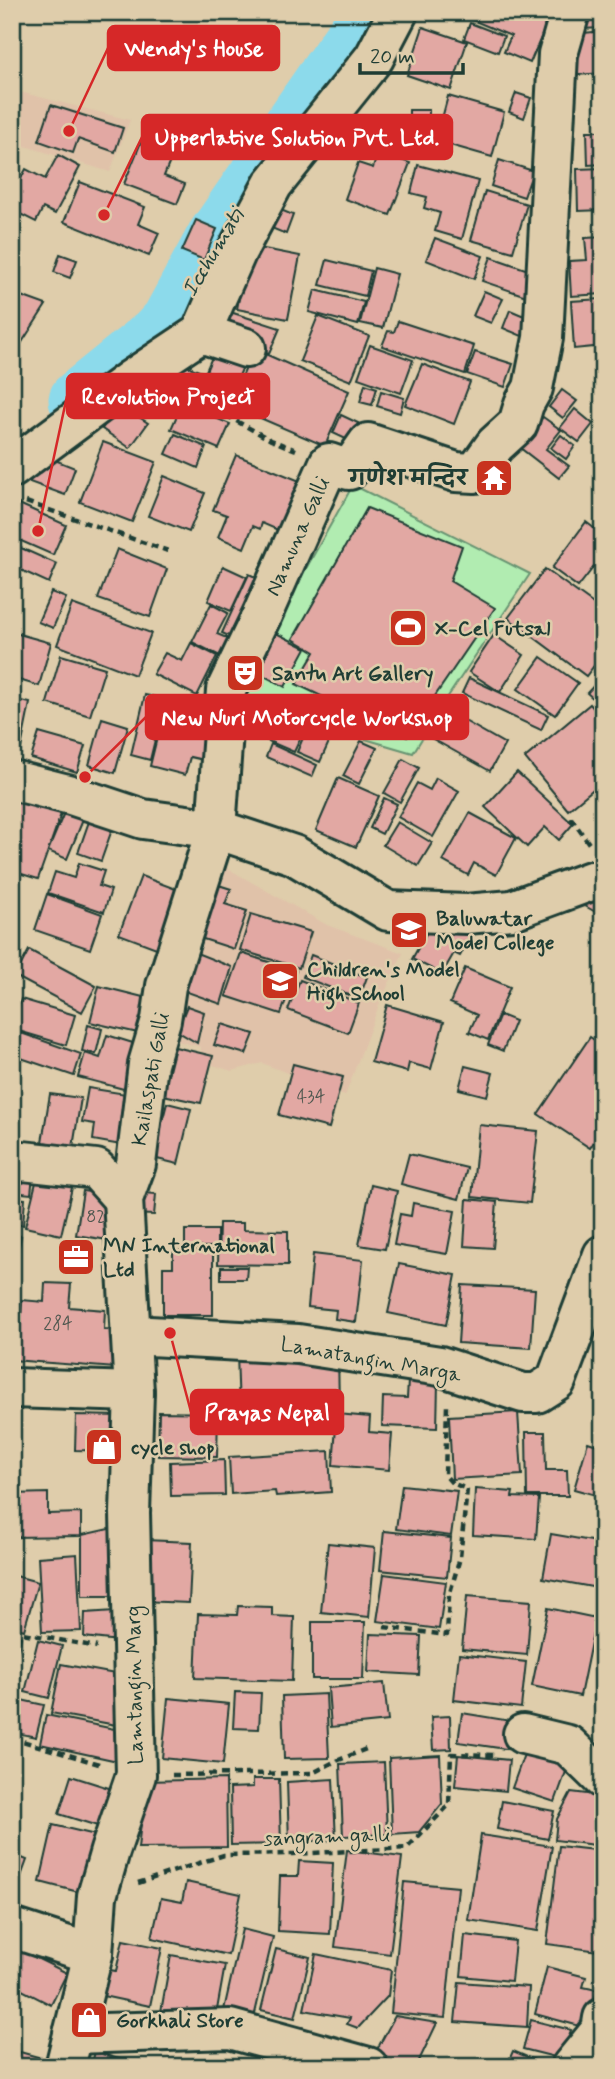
<svg xmlns="http://www.w3.org/2000/svg" width="615" height="2079" viewBox="0 0 615 2079" font-family="Mynerve,'Playpen Sans Deva',sans-serif">
<style>
.built{fill:#e0c2a9}
.green{fill:#b1ecb1;stroke:#689472;stroke-width:2}
.lines{fill:none;stroke-linecap:round;stroke-linejoin:round}
.river{stroke:#8cdaeb;stroke-width:61}
.building{fill:#e2a8a3;stroke:#1f3d34;stroke-width:2}
.minor-casing{stroke:#1f3d34;stroke-width:44}
.path{stroke:#1f3d34;stroke-width:4.5;stroke-dasharray:7 5;stroke-linecap:butt}
.minor{stroke:#dfcdab;stroke-width:38}
.labels{text-anchor:middle;stroke-width:5;stroke-linejoin:round;paint-order:stroke}
.number-label{font-size:18px;fill:#505850}
.poi-label{font-size:21px;font-weight:bold;fill:#1f3d34;stroke:#dfcdab;text-anchor:start}
.street-label{font-size:21px;fill:#1f3d34;stroke:#dfcdab}
.water-label{font-size:23px;font-style:italic;fill:#24453d;stroke:#dfcdab}
.leader{fill:none;stroke:#d62828;stroke-width:2.5}
.callout-dot{fill:#d62828;stroke:#dfcdab;stroke-width:2.5}
.callout{fill:#d62828;stroke:#d62828;stroke-width:2.5}
.callout-label{font-size:23px;text-anchor:middle;font-weight:bold;fill:#fff}
</style>
<rect width="100%" height="100%" fill="#dfcdab"/>
<filter id="ink" filterUnits="userSpaceOnUse"><feTurbulence type="fractalNoise" baseFrequency=".0143" numOctaves="2"/><feDisplacementMap in="SourceGraphic" scale="14" xChannelSelector="R" yChannelSelector="G"/><feConvolveMatrix kernelMatrix="1 2 1 2 8 2 1 2 1" color-interpolation-filters="sRGB"/></filter>
<g filter="url(#ink)">
<g class="built">
<path d="M12 90 130 120 110 172 12 142Z"/>
<path d="M211 859 327 925 403 953 379 1005 345 1096 262 1063 232 1071 200 1061 201 1047 161 1037Z"/>
</g>
<path class="green" d="M353 485 530 574 449 695 413 753 232 700Z"/>
<g class="lines">
<path class="river" d="M79 400 157 337 171 322 216 239 361 29 370 12"/>
</g>
<g class="building">
<path d="M473 12H552L530 63 504 52 511 36 470 19Z"/>
<path d="M579 12H603V28L580 29Z"/>
<path d="M470 23 504 36 498 52 464 39Z"/>
<path d="M423 27 467 42 451 90 407 75Z"/>
<path d="M603 31V73L577 75 574 34Z"/>
<path d="M516 93 531 98 524 118 509 112Z"/>
<path d="M448 96 504 112 492 157 436 141Z"/>
<path d="M51 105 123 128 115 152 78 139 73 153 39 141Z"/>
<path d="M409 110H429V132L409 131Z"/>
<path d="M587 131H603V164L588 165Z"/>
<path d="M141 142 173 154 164 176 185 184 177 204 124 184Z"/>
<path d="M378 152 410 163 390 215 345 199 358 163 373 168Z"/>
<path d="M58 155 80 167 55 214 43 208 36 222 12 210V180L18 184 26 169 45 179Z"/>
<path d="M499 160 533 171 524 197 491 186Z"/>
<path d="M418 165 478 181 462 239 435 231 440 213 424 208 427 197 411 193Z"/>
<path d="M603 168V210L578 211 577 169Z"/>
<path d="M80 182 145 207 138 224 159 233 149 256 64 222Z"/>
<path d="M485 191 527 204 513 252 471 240Z"/>
<path d="M271 206 293 215 286 234 264 225Z"/>
<path d="M196 220 217 229 204 260 182 251Z"/>
<path d="M603 237V294L571 296 569 261 587 260 585 238Z"/>
<path d="M435 238 483 256 474 279 426 260Z"/>
<path d="M249 246 300 256 288 319 237 309Z"/>
<path d="M60 254 77 260 70 278 54 272Z"/>
<path d="M491 257 537 273 529 297 482 281Z"/>
<path d="M327 260 371 271 365 296 320 285Z"/>
<path d="M374 268 397 274 383 328 360 323Z"/>
<path d="M315 290 364 302 358 325 309 312Z"/>
<path d="M484 291 503 299 491 323 473 316Z"/>
<path d="M21 296 46 305 19 347 12 346V306Z"/>
<path d="M601 299 603 346 574 349 571 301Z"/>
<path d="M510 310 536 321 529 339 503 328Z"/>
<path d="M227 311 280 328 269 354 216 335Z"/>
<path d="M318 316 369 336 351 381 300 361Z"/>
<path d="M398 321 474 346 465 374 382 346 388 331 394 332Z"/>
<path d="M370 345 413 360 401 393 358 378Z"/>
<path d="M254 349 349 391 325 446 230 405Z"/>
<path d="M215 350 245 362 236 383 206 371Z"/>
<path d="M475 352 513 364 505 387 467 374Z"/>
<path d="M180 363 230 384 222 402 172 381Z"/>
<path d="M422 364 470 382 454 424 405 405Z"/>
<path d="M365 384 377 388 372 405 360 402Z"/>
<path d="M562 390 577 401 563 418 549 407Z"/>
<path d="M381 391 404 398 400 413 377 406Z"/>
<path d="M119 404 148 423 130 448 102 429Z"/>
<path d="M182 404 230 424 219 449 171 429Z"/>
<path d="M575 409 593 424 579 442 560 428Z"/>
<path d="M341 415 358 423 350 441 333 433Z"/>
<path d="M543 417 561 430 546 449 569 466 559 478 519 447Z"/>
<path d="M175 434 206 447 198 468 166 454Z"/>
<path d="M561 435 575 446 566 459 551 448Z"/>
<path d="M103 442 156 462 132 522 80 502Z"/>
<path d="M35 452 75 468 65 495 24 480Z"/>
<path d="M236 455 300 481 280 531 262 523 260 529 253 526 244 548 218 537 227 515 213 510Z"/>
<path d="M164 476 205 493 189 532 148 516Z"/>
<path d="M19 504 66 525 53 555 12 537V519Z"/>
<path d="M367 508 462 546 450 581 495 608 407 737 296 684 315 652 293 639Z"/>
<path d="M586 522 603 535V555L578 587 552 568Z"/>
<path d="M12 544 57 564 49 583 12 566Z"/>
<path d="M117 549 167 569 150 617 98 599Z"/>
<path d="M223 566 247 577 231 611 208 601Z"/>
<path d="M545 569 603 611V654L586 676 508 618Z"/>
<path d="M249 574 266 582 240 641 222 633Z"/>
<path d="M51 592 66 598 53 628 38 622Z"/>
<path d="M72 604 151 633 135 675 57 645Z"/>
<path d="M211 604 228 613 217 634 229 639 220 656 192 642Z"/>
<path d="M15 633 51 643 39 686 12 678V641Z"/>
<path d="M276 633 306 648 285 687 255 671Z"/>
<path d="M494 635 524 655 500 692 469 672Z"/>
<path d="M191 643 217 656 197 696 153 674 165 653 182 661Z"/>
<path d="M61 655 105 668 90 716 47 703Z"/>
<path d="M541 657 578 683 555 715 518 689Z"/>
<path d="M469 678 548 715 541 730 462 693Z"/>
<path d="M598 681 603 685V695L596 701 587 693Z"/>
<path d="M145 695 165 699 150 760 131 755Z"/>
<path d="M12 699 30 703 21 748 12 746Z"/>
<path d="M590 704 603 719V781L568 810 525 758Z"/>
<path d="M165 705 219 718 208 761 190 757 185 775 150 766Z"/>
<path d="M447 711 505 744 490 771 431 738Z"/>
<path d="M278 713 306 726 294 752 266 740Z"/>
<path d="M102 718 128 726 115 773 89 765Z"/>
<path d="M310 721 334 731 320 762 297 752Z"/>
<path d="M39 733 85 746 77 772 31 758Z"/>
<path d="M361 741 377 748 359 784 343 776Z"/>
<path d="M271 744 317 765 312 777 266 757Z"/>
<path d="M403 759 419 768 400 802 384 793Z"/>
<path d="M517 772 573 824 559 840 545 827 527 847 485 807Z"/>
<path d="M338 778 379 796 356 847 316 830Z"/>
<path d="M436 778 459 791 433 837 398 817 417 783 430 790Z"/>
<path d="M12 793 63 808 38 879 12 871Z"/>
<path d="M384 798 397 804 382 834 370 828Z"/>
<path d="M68 803 87 810 67 859 48 851Z"/>
<path d="M93 810 116 818 101 861 78 853Z"/>
<path d="M470 813 516 838 496 875 474 863 468 875 443 861Z"/>
<path d="M397 822 432 843 418 866 383 845Z"/>
<path d="M79 863 104 871 99 886 111 890 104 912 48 893 55 872 74 878Z"/>
<path d="M141 876 181 891 159 949 119 934Z"/>
<path d="M206 881 231 889 225 904 247 911 234 949 188 934Z"/>
<path d="M596 888 603 892V907L599 914 585 906Z"/>
<path d="M47 894 102 914 90 949 35 930Z"/>
<path d="M251 914 311 932 299 968 240 950Z"/>
<path d="M443 921 471 936 460 956 454 953 442 974 412 959 432 923Z"/>
<path d="M29 950 96 986 82 1012 15 976Z"/>
<path d="M189 950 232 967 221 1004 176 988Z"/>
<path d="M241 953 296 971 281 1014 226 996Z"/>
<path d="M311 955 367 977 359 999 303 977Z"/>
<path d="M465 968 510 987 488 1040 469 1032 477 1015 450 1003Z"/>
<path d="M300 980 359 1003 348 1033 288 1010Z"/>
<path d="M99 986 159 1001 151 1036 90 1022Z"/>
<path d="M21 999 75 1015 66 1045 12 1029Z"/>
<path d="M387 1005 444 1022 431 1069 409 1063 407 1072 371 1062Z"/>
<path d="M187 1006 204 1012 197 1043 177 1031Z"/>
<path d="M500 1015 515 1021 503 1051 488 1045Z"/>
<path d="M222 1024 254 1034 246 1054 214 1045Z"/>
<path d="M88 1025 102 1029 96 1054 82 1051Z"/>
<path d="M18 1032 81 1054 74 1076 12 1055V1049Z"/>
<path d="M107 1035 149 1048 135 1092 78 1077 85 1053 100 1058Z"/>
<path d="M590 1037 603 1046V1128L590 1148 538 1114Z"/>
<path d="M175 1047 213 1056 201 1103 163 1095Z"/>
<path d="M293 1064 343 1077 329 1128 279 1115Z"/>
<path d="M465 1066 493 1073 487 1096 459 1089Z"/>
<path d="M88 1088 126 1094 132 1147 93 1140 95 1124 82 1122Z"/>
<path d="M50 1094 81 1098 73 1147 42 1142Z"/>
<path d="M167 1103 191 1109 178 1164 153 1158Z"/>
<path d="M479 1125 538 1131 530 1203 472 1197Z"/>
<path d="M409 1154 467 1168 459 1199 401 1184Z"/>
<path d="M39 1170 74 1179 61 1235 25 1227Z"/>
<path d="M12 1173 33 1175 31 1194 12 1192Z"/>
<path d="M371 1185 397 1191 385 1249 359 1245Z"/>
<path d="M83 1191 115 1196 108 1240 76 1235Z"/>
<path d="M133 1192 156 1194 154 1215 131 1214Z"/>
<path d="M12 1198 25 1199 23 1225H12Z"/>
<path d="M467 1199 497 1202 493 1248 464 1246Z"/>
<path d="M413 1203 455 1211 447 1254 394 1245 400 1214 411 1216Z"/>
<path d="M219 1223H243V1230L288 1231V1265L218 1264Z"/>
<rect x="185" y="1230" width="32" height="17"/>
<path d="M12 1235 21 1236 13 1280H12Z"/>
<path d="M213 1250V1315H163V1267H173V1251Z"/>
<path d="M313 1254 363 1260 356 1322 335 1319 336 1310 308 1307Z"/>
<path d="M399 1264 456 1275 446 1325 388 1313Z"/>
<path d="M221 1267H247L246 1279H221Z"/>
<path d="M45 1283 71 1284 69 1307 105 1310 104 1329 119 1330 116 1368 12 1360V1317H21L22 1300 44 1302Z"/>
<path d="M462 1285 535 1289 531 1348 458 1343Z"/>
<path d="M338 1351 339 1407 239 1410 237 1354Z"/>
<path d="M408 1381 438 1382 437 1428 382 1426 383 1397 407 1398Z"/>
<path d="M159 1412 218 1413 217 1457 158 1456Z"/>
<path d="M518 1412 522 1475 452 1479 449 1416Z"/>
<path d="M337 1414 370 1417 369 1432 392 1434 389 1470 333 1465Z"/>
<path d="M76 1415 119 1416 118 1451 75 1450Z"/>
<path d="M526 1432H545L546 1470H567L568 1496H527Z"/>
<path d="M588 1442 603 1447V1497L574 1489Z"/>
<path d="M329 1451 331 1492 276 1496 275 1491 231 1494 229 1457Z"/>
<path d="M224 1460 225 1495 171 1496 170 1462Z"/>
<path d="M402 1485 457 1491 451 1536 396 1529Z"/>
<path d="M475 1489 513 1492 512 1497 539 1498 536 1539 473 1535Z"/>
<path d="M48 1493V1514L81 1513V1536L12 1537V1494Z"/>
<path d="M122 1526V1596H82V1535Z"/>
<path d="M384 1531 451 1538 447 1577 380 1570Z"/>
<path d="M551 1534 603 1543V1589L543 1578Z"/>
<path d="M144 1540 192 1542 189 1603 141 1601Z"/>
<path d="M328 1543 375 1548 369 1617 321 1612Z"/>
<path d="M77 1554 81 1631 42 1632 38 1557Z"/>
<path d="M384 1574 446 1582 439 1629 377 1621Z"/>
<path d="M12 1575 38 1582 24 1630 12 1626Z"/>
<path d="M467 1596 531 1601 527 1655 462 1649Z"/>
<path d="M238 1606 272 1607V1616L294 1617 292 1681 195 1678 198 1614 237 1615Z"/>
<path d="M548 1608 596 1618 580 1696 532 1686Z"/>
<path d="M603 1609V1650L594 1649Z"/>
<path d="M115 1611 119 1641 84 1637 85 1613Z"/>
<path d="M312 1622H365L363 1679H312Z"/>
<path d="M370 1634 421 1636 419 1675 368 1672Z"/>
<path d="M12 1635 21 1637 12 1677Z"/>
<path d="M38 1640 62 1646 49 1698 25 1692Z"/>
<path d="M459 1654 526 1662 521 1708 454 1700Z"/>
<path d="M61 1664 126 1676 116 1725 51 1713Z"/>
<path d="M384 1683 388 1721 331 1727 328 1688Z"/>
<path d="M235 1692 261 1693 259 1729 233 1728Z"/>
<path d="M326 1694 329 1758 284 1759 282 1696Z"/>
<path d="M12 1698 44 1705 36 1737 12 1732Z"/>
<path d="M168 1698 229 1704 223 1764 162 1758Z"/>
<path d="M462 1713 517 1722 513 1750 458 1742Z"/>
<path d="M46 1715 129 1732 122 1762 40 1744Z"/>
<path d="M450 1716 451 1749 433 1750 431 1717Z"/>
<path d="M529 1740 572 1755 555 1802 512 1788Z"/>
<path d="M440 1755 442 1804 419 1832 392 1834 389 1758Z"/>
<path d="M458 1755 509 1760 506 1791 455 1786Z"/>
<path d="M384 1762 387 1834 343 1836 340 1764Z"/>
<path d="M71 1776 115 1790 104 1828 59 1814Z"/>
<path d="M226 1779 227 1847 138 1848 146 1781Z"/>
<path d="M253 1779H279L281 1844 231 1845 230 1788 253 1787Z"/>
<path d="M333 1779 336 1840 289 1842 287 1782Z"/>
<path d="M571 1792 603 1796V1846L555 1840 557 1819Z"/>
<path d="M12 1796 20 1799 12 1822Z"/>
<path d="M502 1801 554 1811 548 1839 497 1829Z"/>
<path d="M53 1825 104 1837 90 1895 40 1882Z"/>
<path d="M481 1835 552 1846 538 1931 468 1920Z"/>
<path d="M559 1846 603 1851V1919L599 1951 547 1944Z"/>
<path d="M347 1850 402 1857 390 1954 335 1947Z"/>
<path d="M12 1854 27 1860 12 1901Z"/>
<path d="M299 1861 333 1863 330 1934 278 1931 280 1876H298Z"/>
<path d="M186 1882 241 1894 228 1955 152 1938 161 1898 182 1902Z"/>
<path d="M404 1882 458 1887 445 2018 391 2013Z"/>
<path d="M242 1929 273 1937 252 2026 222 2019Z"/>
<path d="M465 1935 515 1941 511 1981 461 1976Z"/>
<path d="M123 1940 162 1948 150 2006 98 1995 104 1969 116 1971Z"/>
<path d="M12 1946 67 1973 51 2005 12 1985Z"/>
<path d="M276 1949 310 1957 295 2018 261 2010Z"/>
<path d="M316 1954 391 1970 388 1996 358 2028 347 2024 350 2018 304 2010Z"/>
<path d="M171 1955 225 1965 215 2021 161 2012Z"/>
<path d="M547 1967 586 1977 583 1987 597 1990 587 2028 535 2014Z"/>
<path d="M459 1982 529 1987 527 2027 455 2022Z"/>
<path d="M395 2016 437 2023 416 2067H401L374 2055Z"/>
<path d="M531 2020 571 2030 563 2059 523 2049Z"/>
<path d="M513 2051 551 2067H506Z"/>
<path d="M20 2052 38 2057 35 2067H12V2061L17 2062Z"/>
<path d="M95 2052 146 2067H91Z"/>
</g>
<g class="lines">
<defs>
<g id="minor">
<path d="M201 333 246 348"/>
<path d="M12 468 132 379 201 333 237 251 273 184 374 58 398 12"/>
<path d="M12 780 71 795 143 819 216 829 294 855 388 911 466 914 512 910 591 881 603 882"/>
<path d="M12 1164 23 1161 96 1169 123 1199"/>
<path d="M131 1335 298 1344 440 1366 523 1393H537L556 1381 603 1255"/>
<path d="M12 1388 134 1392"/>
<path d="M523 1734 568 1745 603 1779"/>
<path d="M12 1928 93 1954"/>
<path d="M73 2034 230 2029 368 2067"/>
<path d="M65 2067 93 1954 97 1896 110 1851 136 1775 130 1513 134 1392 123 1199 136 1164 148 1064 161 1020 166 986 216 829 226 690 262 615 329 463 349 470 368 443 456 472 475 473 495 445 518 424 524 404 533 388 543 338 558 54 570 12"/>
<path d="M571 2067 601 2030 603 2018"/>
</g>
</defs>
<use href="#minor" class="minor-casing"/>
<g class="path">
<path d="M169 397 218 411 271 440 296 450"/>
<path d="M26 502 168 551"/>
<path d="M571 818 590 845"/>
<path d="M384 1627 447 1635 449 1596 460 1558 467 1489 452 1483 445 1475 447 1405"/>
<path d="M12 1631 97 1647"/>
<path d="M12 1738 99 1764"/>
<path d="M172 1775 313 1773 334 1762 366 1749"/>
<path d="M138 1883 224 1855 293 1854 407 1848 449 1805 451 1754 495 1755"/>
</g>
<use href="#minor" class="minor"/>
</g>
</g>
<defs>
<symbol id="temple-square" viewBox="-11 -11 22 22"><rect x="-9" y="-9" width="18" height="18" rx="4" fill="#c8321e" stroke="#dfcdab"/><path d="M0-6L5-2H3V0L6.5 2.5H4V6H1.5V3h-3V6H-4V2.5H-6.5L-3 0V-2H-5Z" fill="#fff"/></symbol>
<symbol id="stadium-square" viewBox="-11 -11 22 22"><rect x="-9" y="-9" width="18" height="18" rx="4" fill="#c8321e" stroke="#dfcdab"/><path d="M0-5a6.5 5 0 1 0 0 10a6.5 5 0 1 0 0-10ZM-3.5-1.8h7v3.6h-7Z" fill="#fff"/></symbol>
<symbol id="theatre-square" viewBox="-11 -11 22 22"><rect x="-9" y="-9" width="18" height="18" rx="4" fill="#c8321e" stroke="#dfcdab"/><path d="M-5-5.5Q0-4 5-5.5V0Q5 5 0 6Q-5 5-5 0ZM-3.3-2.5H-1v1.5H-3.3ZM1-2.5H3.3v1.5H1ZM-2.8 1Q0 5.5 2.8 1Z" fill="#fff"/></symbol>
<symbol id="university-square" viewBox="-11 -11 22 22"><rect x="-9" y="-9" width="18" height="18" rx="4" fill="#c8321e" stroke="#dfcdab"/><path d="M0-5L7-2L0 1L-7-2ZM-4 1L0 2.5L4 1V4Q0 6-4 4Z" fill="#fff"/></symbol>
<symbol id="school-square" viewBox="-11 -11 22 22"><rect x="-9" y="-9" width="18" height="18" rx="4" fill="#c8321e" stroke="#dfcdab"/><path d="M0-5L7-2L0 1L-7-2ZM-4 1L0 2.5L4 1V4Q0 6-4 4Z" fill="#fff"/></symbol>
<symbol id="office-square" viewBox="-11 -11 22 22"><rect x="-9" y="-9" width="18" height="18" rx="4" fill="#c8321e" stroke="#dfcdab"/><path d="M-6-3h4V-5.5h4V-3h4V5H-6ZM-1-4.5V-3h2v-1.5ZM-6 0V1H6V0Z" fill="#fff"/></symbol>
<symbol id="shop-square" viewBox="-11 -11 22 22"><rect x="-9" y="-9" width="18" height="18" rx="4" fill="#c8321e" stroke="#dfcdab"/><path d="M-5-2.5h2.3a2.7 3.5 0 0 1 5.4 0H5L5.5 6h-11ZM-1.5-2.5h3a1.5 2.3 0 0 0-3 0Z" fill="#fff"/></symbol>
</defs>
<g fill-rule="evenodd">
<use href="#temple-square" x="472" y="456" width="44" height="44"/>
<use href="#stadium-square" x="386" y="606" width="44" height="44"/>
<use href="#theatre-square" x="223" y="651" width="44" height="44"/>
<use href="#university-square" x="387" y="908" width="44" height="44"/>
<use href="#school-square" x="258" y="959" width="44" height="44"/>
<use href="#office-square" x="54" y="1235" width="44" height="44"/>
<use href="#shop-square" x="82" y="1425" width="44" height="44"/>
<use href="#shop-square" x="67" y="1998" width="44" height="44"/>
</g>
<g class="labels">
<g class="number-label">
<text x="311" y="1102">434</text>
<text x="96" y="1222">82</text>
<text x="58" y="1329">284</text>
</g>
<g class="poi-label">
<text x="467" y="485" text-anchor="end">गणेश मन्दिर</text>
<text x="435" y="635">X-Cel Futsal</text>
<text x="272" y="680">Santu Art Gallery</text>
<text x="436" y="925">Baluwatar<tspan x="436" dy="24">Model College</tspan></text>
<text x="307" y="976">Children's Model<tspan x="307" dy="24">High School</tspan></text>
<text x="103" y="1252">MN International<tspan x="103" dy="24">Ltd</tspan></text>
<text x="131" y="1454">cycle shop</text>
<text x="116" y="2027">Gorkhali Store</text>
</g>
<g class="street-label">
<text transform="translate(297 536) rotate(-66)" y="7">Namuna Galli</text>
<text transform="translate(150 1079) rotate(-80)" y="7">Kailaspati Galli</text>
<text transform="translate(371 1359) rotate(10)" y="7">Lamatangin Marga</text>
<text transform="translate(134 1685) rotate(-91)" y="7">Lamtangin Marg</text>
<text transform="translate(327 1836) rotate(-2)" y="7">sangram galli</text>
</g>
<g class="water-label">
<text transform="translate(212 252) rotate(-59)" y="8">Icchumati</text>
</g>
</g>
<path class="leader" d="M69 131L108 48M104 215L142 137M38 531L67 396M85 777L146 717M170 1333L191 1412"/>
<g class="callout-dot">
<circle cx="69" cy="131" r="7"/>
<circle cx="104" cy="215" r="7"/>
<circle cx="38" cy="531" r="7"/>
<circle cx="85" cy="777" r="7"/>
<circle cx="170" cy="1333" r="7"/>
</g>
<g class="callout">
<rect x="108" y="26" width="171" height="44" rx="7"/>
<rect x="142" y="115" width="310" height="44" rx="7"/>
<rect x="67" y="374" width="202" height="44" rx="7"/>
<rect x="146" y="695" width="322" height="44" rx="7"/>
<rect x="191" y="1390" width="152" height="44" rx="7"/>
</g>
<g class="callout-label">
<text x="194" y="56">Wendy's House</text>
<text x="297" y="145">Upperlative Solution Pvt. Ltd.</text>
<text x="168" y="404">Revolution Project</text>
<text x="307" y="725">New Nuri Motorcycle Workshop</text>
<text x="267" y="1420">Prayas Nepal</text>
</g>
<rect width="615" height="2079" fill="none" stroke="#dfcdab" stroke-width="42"/>
<rect x="21" y="21" width="573" height="2037" fill="none" stroke="#1f3d34" stroke-width="2.5" filter="url(#ink)"/>
<path d="M360 63v10h103v-10" fill="none" stroke="#1f3d34" stroke-width="3.5"/>
<text x="370" y="63" font-size="21" fill="#1f3d34" stroke="#dfcdab" stroke-width="5" paint-order="stroke">20 m</text>
</svg>
